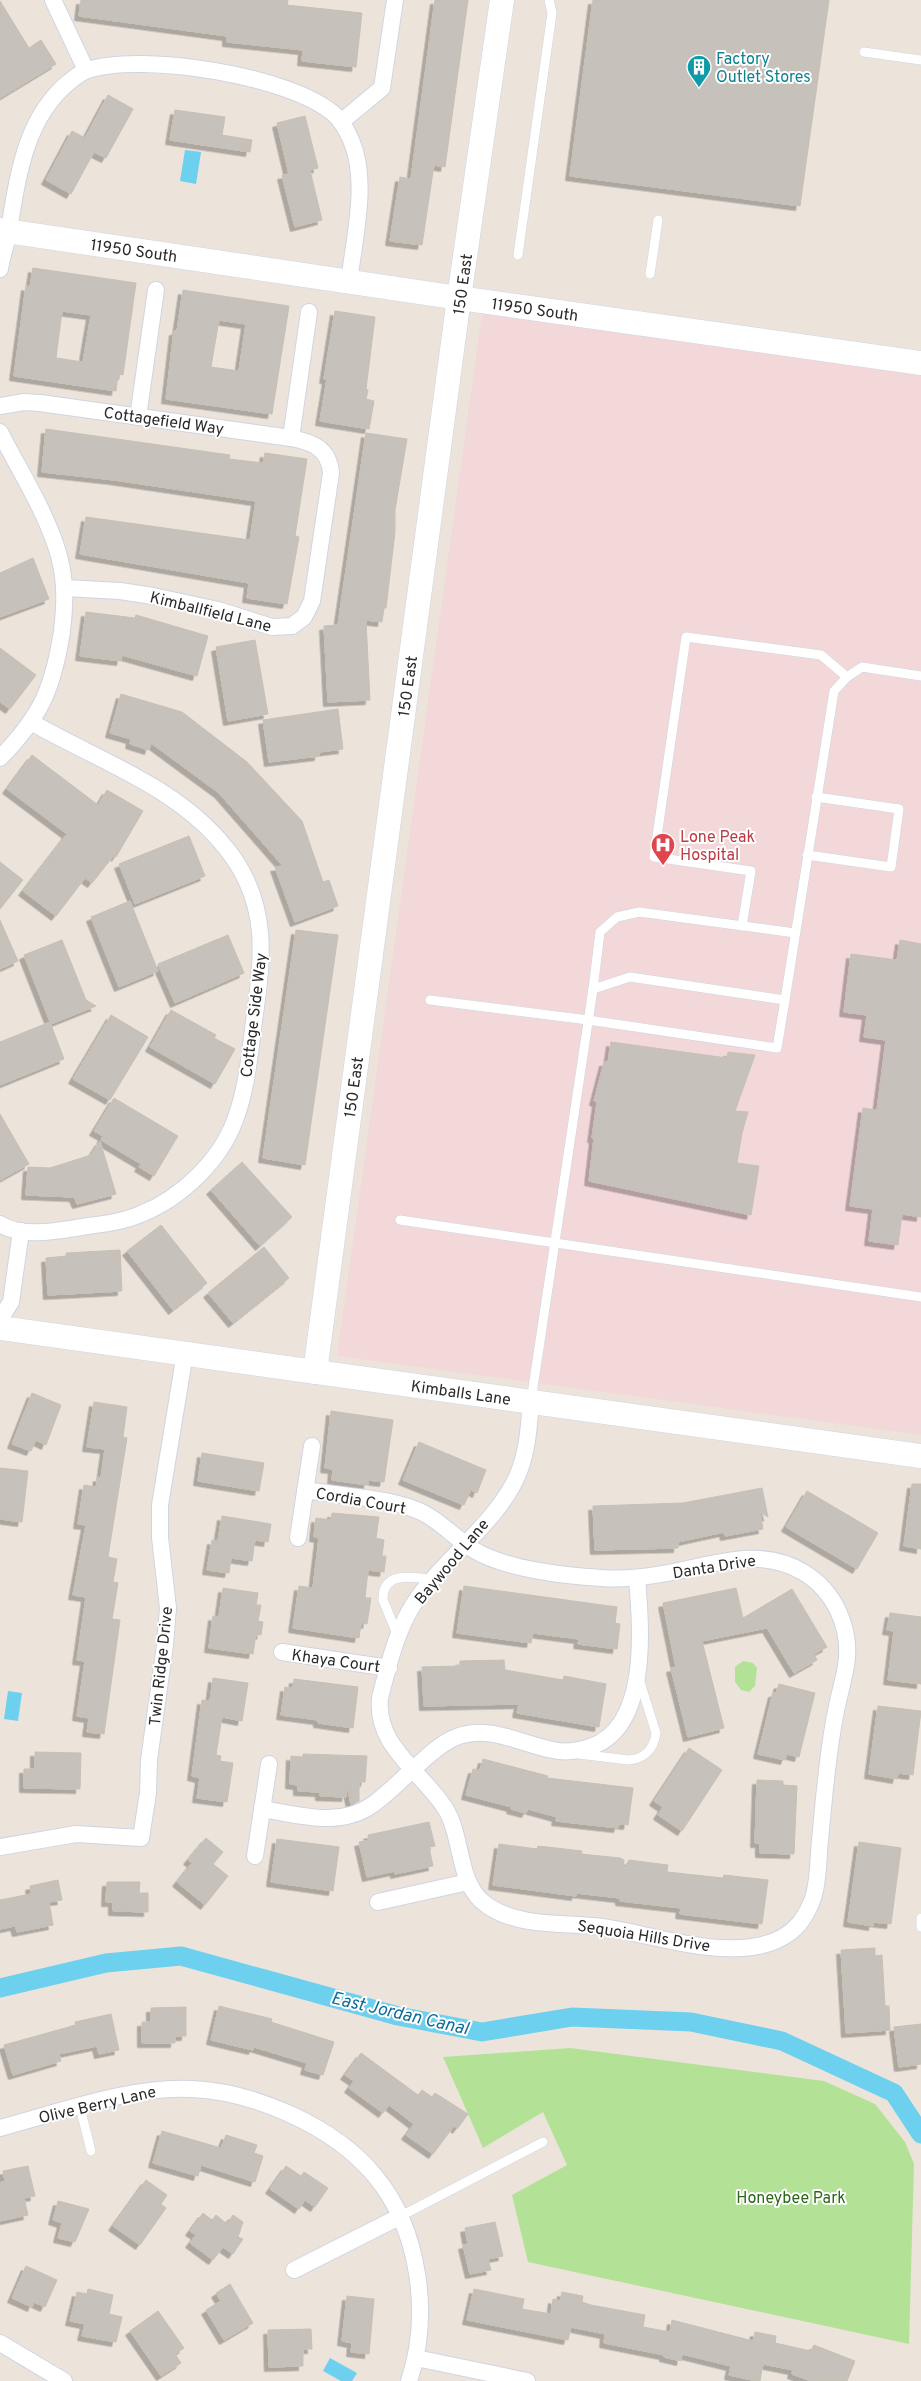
<svg xmlns="http://www.w3.org/2000/svg" width="921" height="2381" viewBox="0 0 921 2381" font-family="Overpass,sans-serif">
<style>
.medical{fill:#f3d8da}
.green{fill:#b3e297}
.water{fill:#6dd0ee}
.lines{fill:none;stroke-linecap:round;stroke-linejoin:round}
.canal{stroke:#6dd0ee;stroke-width:19}
.building{fill:#c7c1bb;stroke:#c7c0b5;fill-rule:evenodd;filter:url(#shadow)}
.lane-casing{stroke:#d0d4e2;stroke-width:10}
.street-casing{stroke:#d0d4e2;stroke-width:18}
.secondary-casing{stroke:#d0d4e2;stroke-width:25}
.lane{stroke:#fff;stroke-width:9}
.street{stroke:#fff;stroke-width:16}
.secondary{stroke:#fff;stroke-width:24}
.labels{text-anchor:middle;stroke-width:4;stroke-linejoin:round;paint-order:stroke}
.culture-label{font-size:16px;fill:#0d838f;stroke:#fff;text-anchor:start}
.street-label{font-size:16px;fill:#292929;stroke:#fff}
.health-label{font-size:16px;fill:#be3a42;stroke:#fff;text-anchor:start}
.park-label{font-size:16px;fill:#2c661a;stroke:#fff}
.water-label{font-size:18px;font-style:italic;fill:#0d6d99;stroke:#fff}
</style>
<defs>
<filter id="shadow"><feDropShadow dx="-4.5" dy="4.5" stdDeviation="0" flood-color="#0004"/></filter>
</defs>
<rect width="100%" height="100%" fill="#ece4db"/>
<path class="medical" d="M482 313 921 375V1435L337 1356Z"/>
<g class="green">
<path d="M743 1661 753 1663 757 1668 755 1686 749 1692 741 1690 735 1682V1667Z"/>
<path d="M570 2048 824 2081 875 2104 905 2142 914 2164 909 2344 528 2262 512 2195 567 2165 543 2112 483 2148 443 2057Z"/>
</g>
<g class="water">
<path d="M185 150 201 152 196 184 180 181Z"/>
<path d="M8 1691 22 1693 18 1721 4 1719Z"/>
<path d="M330 2358 357 2373 352 2381H341L323 2371Z"/>
</g>
<g class="lines">
<path class="canal" d="M0 1988 106 1963 181 1956 398 2016 482 2032 572 2017 691 2022 782 2041 894 2093 921 2134"/>
</g>
<g class="building">
<path d="M81 0H288L287 5 362 13 356 67 302 61 303 50 227 42V36L79 16Z"/>
<path d="M435 0H468L445 167 434 165 422 245 390 241 400 177 411 179Z"/>
<path d="M593 0H829L800 206 570 176Z"/>
<path d="M0 1 29 48 41 40 56 64 0 98Z"/>
<path d="M108 95 133 109 106 158 94 152 71 194 46 180 72 131 85 138Z"/>
<path d="M175 110 225 117 222 135 252 140 250 152 170 140Z"/>
<path d="M305 116 318 168 310 170 322 220 295 227 282 175 289 174 277 123Z"/>
<path d="M33 268 136 283 123 375 118 374 116 391 14 376 26 286 30 287ZM62 311 91 315 83 362 56 358Z"/>
<path d="M183 290 289 306 272 414 166 399 174 331H177ZM219 320 246 324 239 371 211 367Z"/>
<path d="M335 311 375 317 366 389 368 390 366 399 374 401 369 429 320 421 327 379H324Z"/>
<path d="M46 429 230 455 229 459 263 463 265 453 307 459 295 536 299 537 287 604 247 598 249 583 80 554 86 517 250 540 256 501 114 480 42 472Z"/>
<path d="M366 433 407 439 395 510V532L386 608H384L382 622 366 620 370 700 328 702 324 626 338 625Z"/>
<path d="M33 558 49 599 0 617V573Z"/>
<path d="M86 612 135 618 136 615 208 636 197 676 122 655 121 661 80 656Z"/>
<path d="M255 640 268 714 228 721 216 647Z"/>
<path d="M0 648 36 675 10 709 0 702Z"/>
<path d="M121 694 182 712 247 762 302 821 323 882 329 880 338 906 295 922 275 867 283 866 219 793 151 743 149 750 130 744 131 739 110 733Z"/>
<path d="M338 709 343 749 319 752V756L269 762 263 720Z"/>
<path d="M32 755 98 805 107 790 143 811 116 857 115 854 92 883 85 878 56 916 23 891 67 834 7 789Z"/>
<path d="M189 836 205 876 135 904 119 864Z"/>
<path d="M0 862 23 880 0 909Z"/>
<path d="M130 901 158 971 119 987 91 917Z"/>
<path d="M0 920 18 961 0 969Z"/>
<path d="M296 930 338 935 305 1165 263 1158Z"/>
<path d="M228 935 244 973 175 1003 158 964Z"/>
<path d="M62 940 86 1000 96 1006 51 1024 24 955Z"/>
<path d="M900 940 921 944V1217L902 1214 898 1245 869 1241 873 1209 850 1206 863 1108 877 1110 886 1040 864 1037 867 1015 844 1012 851 954 897 960Z"/>
<path d="M171 1010 216 1035 214 1038 235 1049 215 1084 150 1047Z"/>
<path d="M111 1015 148 1037 110 1100 73 1079Z"/>
<path d="M50 1022 64 1059 0 1085V1042Z"/>
<path d="M611 1042 727 1058 728 1052 755 1055 735 1111 748 1112 742 1133 737 1163 759 1166 751 1215 589 1181 594 1138H592L597 1102 594 1101 604 1062H608Z"/>
<path d="M114 1098 178 1136 154 1176 139 1167 141 1164 101 1140 103 1136 94 1131Z"/>
<path d="M0 1114 29 1164 0 1180Z"/>
<path d="M100 1141 116 1194 77 1204 74 1197 26 1195 28 1167 50 1168 91 1155Z"/>
<path d="M242 1162 292 1217 260 1246 211 1190Z"/>
<path d="M161 1225 207 1283 173 1310 127 1251Z"/>
<path d="M264 1247 289 1278 233 1323 208 1293Z"/>
<path d="M120 1250 122 1291 48 1295 46 1258 66 1256V1253Z"/>
<path d="M32 1393 61 1405 46 1445 36 1440 31 1451 12 1444Z"/>
<path d="M94 1402 127 1407 123 1437 127 1438 108 1557 117 1559 113 1582 118 1583 112 1619 120 1620 104 1734 87 1732 89 1718 77 1716 85 1661 77 1660 86 1597 73 1595 86 1525 78 1524 84 1485 96 1487 98 1477 101 1478 105 1449 87 1447Z"/>
<path d="M331 1411 393 1420 384 1482 368 1480V1485L332 1480 333 1469 325 1468Z"/>
<path d="M419 1442 486 1470 477 1493 471 1490 464 1505 403 1480Z"/>
<path d="M202 1453 264 1463 259 1491 198 1481Z"/>
<path d="M0 1468 28 1471 22 1522 0 1519Z"/>
<path d="M912 1484H921V1549L904 1546Z"/>
<path d="M762 1488 768 1517 760 1512 763 1529 725 1536 724 1532 678 1542V1548L595 1550 593 1506 683 1503Z"/>
<path d="M807 1491 878 1533 857 1569 786 1527Z"/>
<path d="M332 1513 379 1517 376 1538 384 1540 382 1556H386L384 1572 368 1570 365 1598H371L367 1624 361 1623 359 1638 293 1628 299 1586 313 1588 319 1538 314 1537 316 1518 331 1520Z"/>
<path d="M222 1516 271 1524 268 1542 255 1540 252 1561 231 1558 229 1573 207 1570 212 1540 218 1541Z"/>
<path d="M464 1586 617 1607 615 1623 620 1624 617 1649 578 1644 579 1639 533 1633 531 1643 457 1633Z"/>
<path d="M223 1588 258 1593 256 1605H261L258 1621 263 1622 261 1635 256 1634 253 1654 209 1648 213 1616 219 1617Z"/>
<path d="M736 1588 743 1618 792 1589 827 1647 814 1654 817 1660 794 1673 767 1628 702 1641 724 1728 688 1737 671 1668 676 1667 663 1603Z"/>
<path d="M890 1613 921 1617V1684L888 1680 894 1631 887 1630Z"/>
<path d="M504 1660 505 1670 563 1680 564 1676 606 1684 599 1727 517 1713 519 1704 424 1706 422 1667 460 1666V1661Z"/>
<path d="M213 1678 248 1683 242 1721 222 1717 216 1755 221 1756 220 1761 233 1763 227 1802 197 1798 200 1778 192 1776 202 1700 210 1701Z"/>
<path d="M294 1679 358 1687 353 1728 318 1723V1720L281 1715 285 1687 293 1688Z"/>
<path d="M779 1684 815 1693 799 1757 787 1754 785 1760 758 1754 773 1693H776Z"/>
<path d="M878 1706 921 1711 913 1775 898 1773 897 1779 869 1774Z"/>
<path d="M689 1748 722 1770 682 1831 658 1815 663 1807 654 1801Z"/>
<path d="M35 1752 81 1753 80 1789 24 1788V1769H35Z"/>
<path d="M303 1754 367 1756 365 1782H359V1801L351 1804 347 1786 346 1797 320 1796V1792L298 1791V1785L290 1784 291 1756 303 1757Z"/>
<path d="M483 1759 548 1776 547 1778 633 1788 628 1825 619 1824 618 1828 556 1821 557 1817 528 1809 526 1813 511 1809 512 1807 466 1795 473 1769 480 1770Z"/>
<path d="M757 1780 783 1781V1785L797 1786 794 1854 760 1853V1843H755Z"/>
<path d="M429 1822 435 1846 429 1847 433 1866 395 1874V1871L367 1877 359 1842 369 1840 368 1835Z"/>
<path d="M206 1838 223 1852 213 1864 228 1876 205 1905 177 1882 192 1863 188 1860Z"/>
<path d="M277 1839 339 1847 333 1891 271 1882Z"/>
<path d="M859 1842 901 1848 891 1924 873 1922V1926L848 1922Z"/>
<path d="M499 1844 537 1849 538 1846 582 1851 581 1854 620 1858 624 1860 623 1870 629 1860 668 1865 667 1872 723 1878 724 1875 768 1880 762 1924 680 1914 681 1908 620 1901V1898L576 1893V1896L493 1885Z"/>
<path d="M58 1880 62 1900 49 1902 53 1925 17 1932 15 1926 0 1929V1900L31 1894 30 1886Z"/>
<path d="M107 1882H140L139 1893H148V1912L113 1911V1902H106Z"/>
<path d="M875 1948V1956L882 1955 885 2006H889L890 2030 846 2033 841 1950Z"/>
<path d="M219 2006 272 2019 271 2022 334 2042 323 2075 305 2070 307 2063 254 2047 253 2050 211 2040Z"/>
<path d="M186 2007V2036H175V2043H142V2022H151V2008Z"/>
<path d="M111 2014 119 2050 99 2054 97 2046 59 2054 61 2061 13 2075 4 2045 76 2025 75 2022Z"/>
<path d="M921 2024V2064L899 2067 894 2027Z"/>
<path d="M361 2053 418 2095 422 2090 432 2097 435 2093 468 2114 457 2129 454 2126 433 2154 406 2135 414 2124 389 2105 383 2113 349 2088 354 2081 345 2075Z"/>
<path d="M162 2131 221 2148 226 2135 257 2145 254 2153 263 2156 255 2182 201 2165 198 2176 153 2163Z"/>
<path d="M28 2166 35 2196 24 2198 28 2215 0 2221V2183L5 2181 3 2171Z"/>
<path d="M286 2166 301 2176 304 2172 328 2188 315 2207 305 2200 299 2209 270 2189Z"/>
<path d="M146 2180 167 2195 161 2204 166 2208 140 2245 113 2226Z"/>
<path d="M58 2201 89 2209 75 2242 58 2238 62 2223 53 2220Z"/>
<path d="M203 2213 212 2220 216 2215 227 2224 233 2215 243 2222 238 2237 243 2239 233 2254 223 2247 213 2260 190 2243 196 2235 190 2231Z"/>
<path d="M495 2222 503 2256 488 2259 491 2270 470 2274 463 2245 468 2244 465 2228Z"/>
<path d="M26 2266 57 2280 45 2307 34 2302 32 2307 12 2298Z"/>
<path d="M230 2284 253 2323 224 2340 206 2310 221 2301 216 2293Z"/>
<path d="M88 2289 113 2295 109 2314 122 2317 116 2342 82 2336 85 2324 70 2321 77 2292 87 2294Z"/>
<path d="M474 2289 524 2299 522 2309 551 2314 553 2299 560 2301 562 2292 583 2296 582 2302 591 2305 645 2315 643 2327 670 2332 672 2320 753 2341 755 2332 776 2336 775 2343 811 2351 814 2345 855 2361 847 2381H811L792 2374 793 2370 763 2364 760 2381H757L729 2375 731 2366 682 2354 681 2361 664 2357V2355L604 2343 605 2334 571 2327 568 2340 467 2320Z"/>
<path d="M347 2296 374 2299 369 2354 351 2352 352 2343 342 2341Z"/>
<path d="M158 2311 184 2348 175 2354 181 2363 161 2376 130 2331Z"/>
<path d="M311 2329 312 2349H303V2366L269 2367 268 2330Z"/>
</g>
<g class="lines">
<defs>
<g id="lane">
<path d="M864 52 921 60"/>
<path d="M518 255 552 13 549 0"/>
<path d="M650 274 658 220"/>
<path d="M807 855 891 867 899 809 816 797"/>
<path d="M742 926 751 871 654 857 686 637 821 655 847 677"/>
<path d="M593 989 600 932 617 917 639 912 795 933"/>
<path d="M430 1000 588 1020 777 1048 785 1000"/>
<path d="M400 1220 921 1297"/>
<path d="M531 1401 593 989 630 977 785 1000 834 691 847 677 862 667 921 676"/>
<path d="M398 1636 383 1600C382 1570 414 1577 434 1580"/>
<path d="M579 1754 628 1760C644 1759 654 1749 656 1733L639 1679"/>
<path d="M921 1918V1927"/>
<path d="M80 2107 91 2151"/>
<path d="M399 2217 543 2142"/>
</g>
<g id="street">
<path d="M53 0 86 70"/>
<path d="M341 122 382 88 395 0"/>
<path d="M0 269C2 255 7 243 9 229 18 176 25 118 69 82 74 78 81 72 88 70 141 52 293 76 335 115 342 121 347 131 351 140 369 180 354 239 349 282"/>
<path d="M0 406 24 402 40 403 291 438C313 442 329 449 331 473L312 601 304 617 292 626 272 627 218 610 153 596 120 591 65 588"/>
<path d="M138 417 156 290"/>
<path d="M0 432C19 470 48 515 59 556 66 582 65 605 62 631 53 689 41 716 0 758"/>
<path d="M291 438 309 312"/>
<path d="M0 1224C22 1238 57 1231 82 1227 102 1224 123 1222 141 1214 181 1198 220 1161 235 1120 248 1086 250 1049 255 1014 263 957 268 906 232 856 183 788 102 763 31 722"/>
<path d="M0 1319 11 1302 21 1231"/>
<path d="M305 1490C337 1495 385 1498 414 1509 437 1517 453 1537 474 1550 505 1569 565 1576 602 1578 624 1580 646 1577 668 1573 713 1565 760 1546 803 1572 835 1591 852 1629 846 1666 843 1683 838 1699 835 1716 827 1757 824 1799 820 1840 818 1859 819 1880 813 1898 810 1907 805 1916 799 1924 756 1973 656 1934 602 1927 564 1922 521 1928 488 1906 456 1885 464 1838 445 1808 421 1771 375 1746 380 1698 388 1667 396 1632 413 1605 442 1559 502 1520 520 1469 528 1447 529 1424 531 1401"/>
<path d="M298 1538 312 1446"/>
<path d="M282 1652 389 1668"/>
<path d="M262 1809C299 1815 339 1828 372 1805 386 1795 399 1782 412 1770 425 1759 438 1745 454 1738 488 1723 520 1744 553 1750 565 1753 578 1751 590 1747 650 1728 641 1627 637 1578"/>
<path d="M0 1847 76 1834 141 1838 148 1793 149 1760 165 1645 168 1608 160 1537V1505L185 1353"/>
<path d="M255 1856 269 1764"/>
<path d="M378 1902 468 1882"/>
<path d="M0 2128C61 2112 129 2086 192 2089 255 2092 334 2126 375 2176 420 2230 431 2316 409 2381"/>
<path d="M294 2270 399 2217"/>
<path d="M0 2343 64 2381"/>
<path d="M416 2358 527 2381"/>
</g>
<g id="secondary">
<path d="M0 230 459 298 921 363"/>
<path d="M0 1328 921 1456"/>
<path d="M315 1372 459 298 502 0"/>
</g>
</defs>
<use href="#lane" class="lane-casing"/>
<use href="#street" class="street-casing"/>
<use href="#secondary" class="secondary-casing"/>
<use href="#lane" class="lane"/>
<use href="#street" class="street"/>
<use href="#secondary" class="secondary"/>
</g>
<defs>
<symbol id="building-pin" viewBox="-11 -11 22 30"><path d="M0 17L-7.5 6A9.5 9.5 0 1 1 7.5 6Z" fill="#0f9aa8" stroke="#fff"/><path d="M-4-6H4V6H1V3H-1V6H-4ZM-2.5-4.3h1.7v1.8h-1.7ZM.8-4.3h1.7v1.8H.8ZM-2.5-1h1.7V.8h-1.7ZM.8-1h1.7V.8H.8Z" fill="#fff"/></symbol>
<symbol id="hospital-pin" viewBox="-11 -11 22 30"><path d="M0 17L-7.5 6A9.5 9.5 0 1 1 7.5 6Z" fill="#e0444e" stroke="#fff"/><path d="M-5-5h3v3.5h4V-5h3V5h-3V1.5h-4V5h-3Z" fill="#fff"/></symbol>
</defs>
<g fill-rule="evenodd">
<use href="#building-pin" x="685" y="53" width="28" height="38"/>
<use href="#hospital-pin" x="649" y="831" width="28" height="38"/>
</g>
<g class="labels">
<g class="culture-label">
<text x="716" y="64">Factory<tspan x="716" dy="18">Outlet Stores</tspan></text>
</g>
<g class="street-label">
<text transform="translate(134 250) rotate(8)" y="6">11950 South</text>
<text transform="translate(462 284) rotate(-82)" y="6">150 East</text>
<text transform="translate(535 309) rotate(8)" y="6">11950 South</text>
<text transform="translate(164 420) rotate(8)" y="6">Cottagefield Way</text>
<text transform="translate(211 611) rotate(14)" y="6">Kimballfield Lane</text>
<text transform="translate(407 686) rotate(-82)" y="6">150 East</text>
<text transform="translate(253 1015) rotate(-83)" y="6">Cottage Side Way</text>
<text transform="translate(353 1087) rotate(-82)" y="6">150 East</text>
<text transform="translate(461 1392) rotate(8)" y="6">Kimballs Lane</text>
<text transform="translate(361 1500) rotate(10)" y="6">Cordia Court</text>
<text transform="translate(451 1561) rotate(-50)" y="6">Baywood Lane</text>
<text transform="translate(714 1566) rotate(-9)" y="6">Danta Drive</text>
<text transform="translate(336 1660) rotate(8)" y="6">Khaya Court</text>
<text transform="translate(160 1666) rotate(-84)" y="6">Twin Ridge Drive</text>
<text transform="translate(644 1935) rotate(9)" y="6">Sequoia Hills Drive</text>
<text transform="translate(97 2104) rotate(-13)" y="6">Olive Berry Lane</text>
</g>
<g class="health-label">
<text x="680" y="842">Lone Peak<tspan x="680" dy="18">Hospital</tspan></text>
</g>
<g class="park-label">
<text x="791" y="2203">Honeybee Park</text>
</g>
<g class="water-label">
<text transform="translate(400 2013) rotate(13)" y="6">East Jordan Canal</text>
</g>
</g>
</svg>
